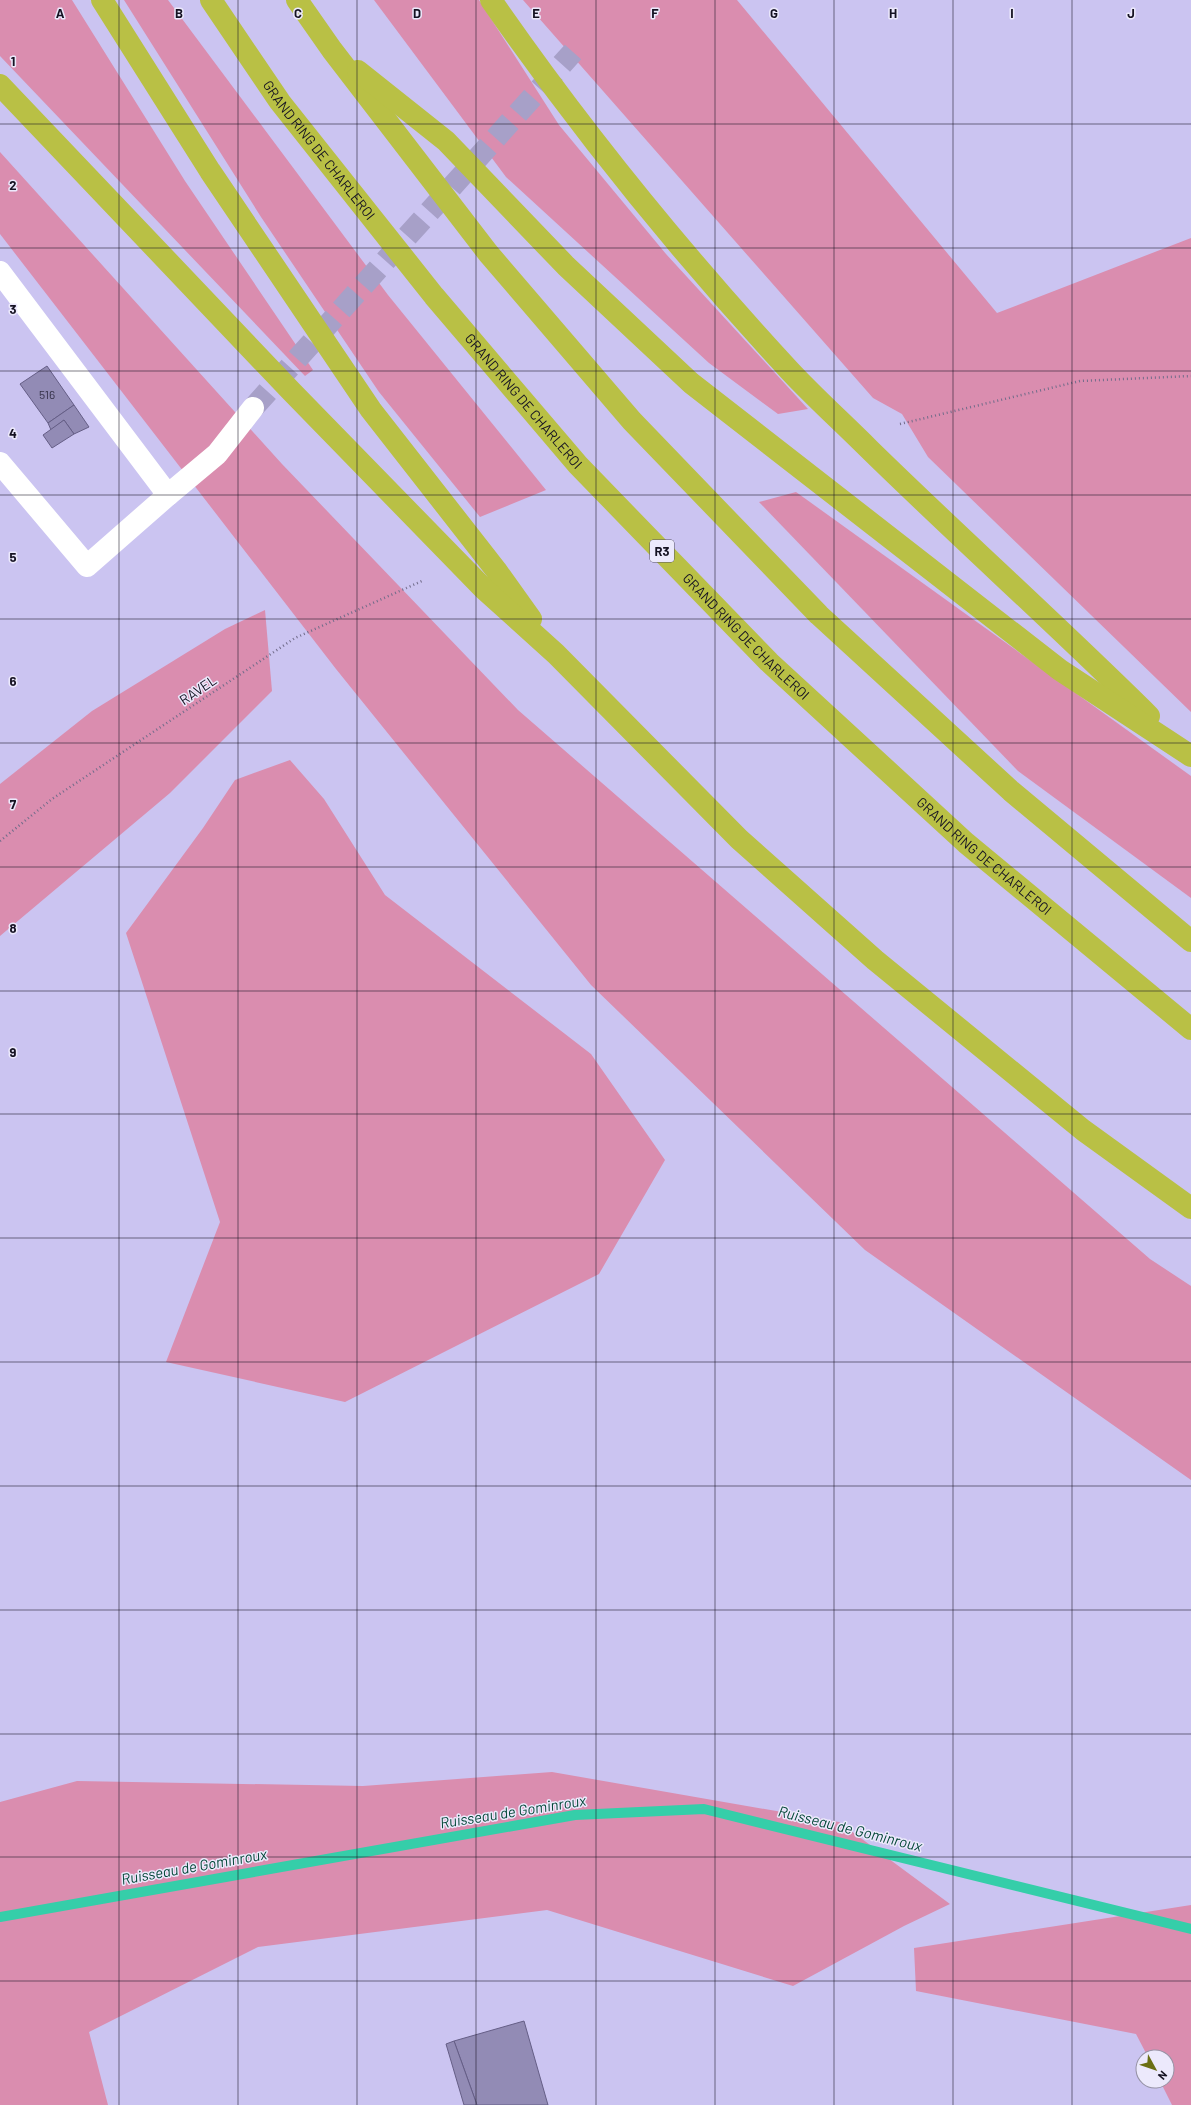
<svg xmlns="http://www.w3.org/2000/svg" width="1191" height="2105" viewBox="0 0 1191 2105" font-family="Barlow,sans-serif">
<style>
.green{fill:#da8daf}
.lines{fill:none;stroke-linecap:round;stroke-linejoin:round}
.stream{stroke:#35cea9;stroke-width:10}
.building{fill:#928bb5;stroke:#655e86}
.minor-tunnel{stroke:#a7a0c8;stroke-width:22;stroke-dasharray:22 11;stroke-linecap:butt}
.path{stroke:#716c8a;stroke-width:2.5;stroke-dasharray:1 3;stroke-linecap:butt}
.minor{stroke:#fff;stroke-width:22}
.highway{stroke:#b9c045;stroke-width:22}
.grid{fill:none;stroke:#151222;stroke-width:1;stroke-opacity:0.55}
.labels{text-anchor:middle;stroke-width:3;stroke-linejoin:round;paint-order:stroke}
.number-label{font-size:12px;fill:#343047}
.shield{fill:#ece9fc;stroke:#565263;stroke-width:1}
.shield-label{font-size:13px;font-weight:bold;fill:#151222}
.street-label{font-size:14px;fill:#151222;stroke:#ece9fc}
.water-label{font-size:15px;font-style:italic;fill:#054738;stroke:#ece9fc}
.grid-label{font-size:13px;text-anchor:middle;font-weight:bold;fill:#151222;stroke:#ece9fc;stroke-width:3;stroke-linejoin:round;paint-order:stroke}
</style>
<rect width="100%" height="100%" fill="#cbc4f1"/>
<g class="green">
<path d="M0 0H72L185 181 313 370 305 376 0 56Z"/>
<path d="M124 0H168L388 295 546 490 480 517 379 392 261 217Z"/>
<path d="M374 0H479L559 125 666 254 808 409 778 414 709 363 506 177Z"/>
<path d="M523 0H737L997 313 1191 238V712L928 457 902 414 873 398Z"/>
<path d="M0 152 282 464 518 710 1150 1259 1191 1286V1480L865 1250 591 985 336 669 0 234Z"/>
<path d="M796 492 1191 776V898L1018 771 759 502Z"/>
<path d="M265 610 272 691 170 793 0 936V784L92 711 225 629Z"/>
<path d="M290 760 324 799 385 895 591 1054 665 1160 599 1274 345 1402 166 1362 220 1222 126 933 203 828 235 780Z"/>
<path d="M552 1772 839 1822 950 1904 904 1926 793 1986 547 1910 258 1947 89 2032 108 2105H0V1802L77 1781 363 1786Z"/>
<path d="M1191 1905V2105H1172L1160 2081H1167V2057H1148L1136 2034 916 1991 914 1948Z"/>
</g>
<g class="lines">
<path class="stream" d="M0 1917 575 1815 704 1809 1191 1929"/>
</g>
<g class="building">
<path d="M47 366 74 405 48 423 20 384Z"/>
<path d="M74 405 89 427 74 434 64 420 51 430 48 423Z"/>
<path d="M64 420 74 434 52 448 43 435Z"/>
<path d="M524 2021 548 2105H477L454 2041Z"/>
<path d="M454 2041 477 2105H464L446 2044Z"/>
</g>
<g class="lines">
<path class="minor-tunnel" d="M253 408 573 52"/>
<g class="path">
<path d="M900 424 1080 381 1191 376"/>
<path d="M0 841 52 799 295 638 422 581"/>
</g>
<g class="minor">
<path d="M0 272 168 495 217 454 253 408"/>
<path d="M0 463 87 566 168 495"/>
</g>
<g class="highway">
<path d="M102 0 210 171 371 410 496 570 531 619"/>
<path id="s1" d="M211 0 280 102 434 296 578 465 769 662 966 843 1191 1029"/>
<path d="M297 0 332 50 488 253 632 421 819 615 1011 791 1191 941"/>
<path d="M491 0C581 130 681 253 789 370 814 397 842 422 869 449 961 539 1057 625 1149 716"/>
<path d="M358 71 446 141 566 266 691 383 1060 670 1191 756"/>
<path d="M0 85 291 391 484 589 556 654 739 839 875 960 1083 1130 1191 1208"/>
</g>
</g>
<path class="grid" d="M119 0V2105M238 0V2105M357 0V2105M476 0V2105M596 0V2105M715 0V2105M834 0V2105M953 0V2105M1072 0V2105M0 124H1191M0 248H1191M0 371H1191M0 495H1191M0 619H1191M0 743H1191M0 867H1191M0 991H1191M0 1114H1191M0 1238H1191M0 1362H1191M0 1486H1191M0 1610H1191M0 1734H1191M0 1857H1191M0 1981H1191"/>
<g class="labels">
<g class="number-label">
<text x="47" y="399">516</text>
</g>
<rect class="shield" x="650" y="540" width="24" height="22" rx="3"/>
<g class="shield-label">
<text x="662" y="556">R3</text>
</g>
<g class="street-label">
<text dy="5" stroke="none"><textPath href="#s1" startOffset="185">GRAND RING DE CHARLEROI</textPath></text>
<text dy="5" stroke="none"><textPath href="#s1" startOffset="509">GRAND RING DE CHARLEROI</textPath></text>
<text dy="5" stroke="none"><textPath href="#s1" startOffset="833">GRAND RING DE CHARLEROI</textPath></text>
<text transform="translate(198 690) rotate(-34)" y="5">RAVEL</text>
<text dy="5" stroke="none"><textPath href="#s1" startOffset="1157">GRAND RING DE CHARLEROI</textPath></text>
</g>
<g class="water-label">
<text transform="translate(513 1812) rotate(-9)" y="5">Ruisseau de Gominroux</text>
<text transform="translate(850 1829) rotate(14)" y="5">Ruisseau de Gominroux</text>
<text transform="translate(194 1867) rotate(-10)" y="5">Ruisseau de Gominroux</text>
</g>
</g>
<g class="grid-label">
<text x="60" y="18">A</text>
<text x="179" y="18">B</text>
<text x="298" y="18">C</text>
<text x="417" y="18">D</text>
<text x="536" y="18">E</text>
<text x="655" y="18">F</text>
<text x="774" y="18">G</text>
<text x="893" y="18">H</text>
<text x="1012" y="18">I</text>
<text x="1131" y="18">J</text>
<text x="13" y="66">1</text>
<text x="13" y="190">2</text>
<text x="13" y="314">3</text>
<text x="13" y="438">4</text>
<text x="13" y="562">5</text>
<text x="13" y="686">6</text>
<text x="13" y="809">7</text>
<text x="13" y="933">8</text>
<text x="13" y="1057">9</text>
</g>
<g transform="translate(1155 2069) rotate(130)"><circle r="19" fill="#ece9fc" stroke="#9693a5"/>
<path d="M0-3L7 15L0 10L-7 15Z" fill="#6b6f14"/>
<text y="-6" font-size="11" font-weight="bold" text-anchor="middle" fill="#151222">N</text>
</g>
</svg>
